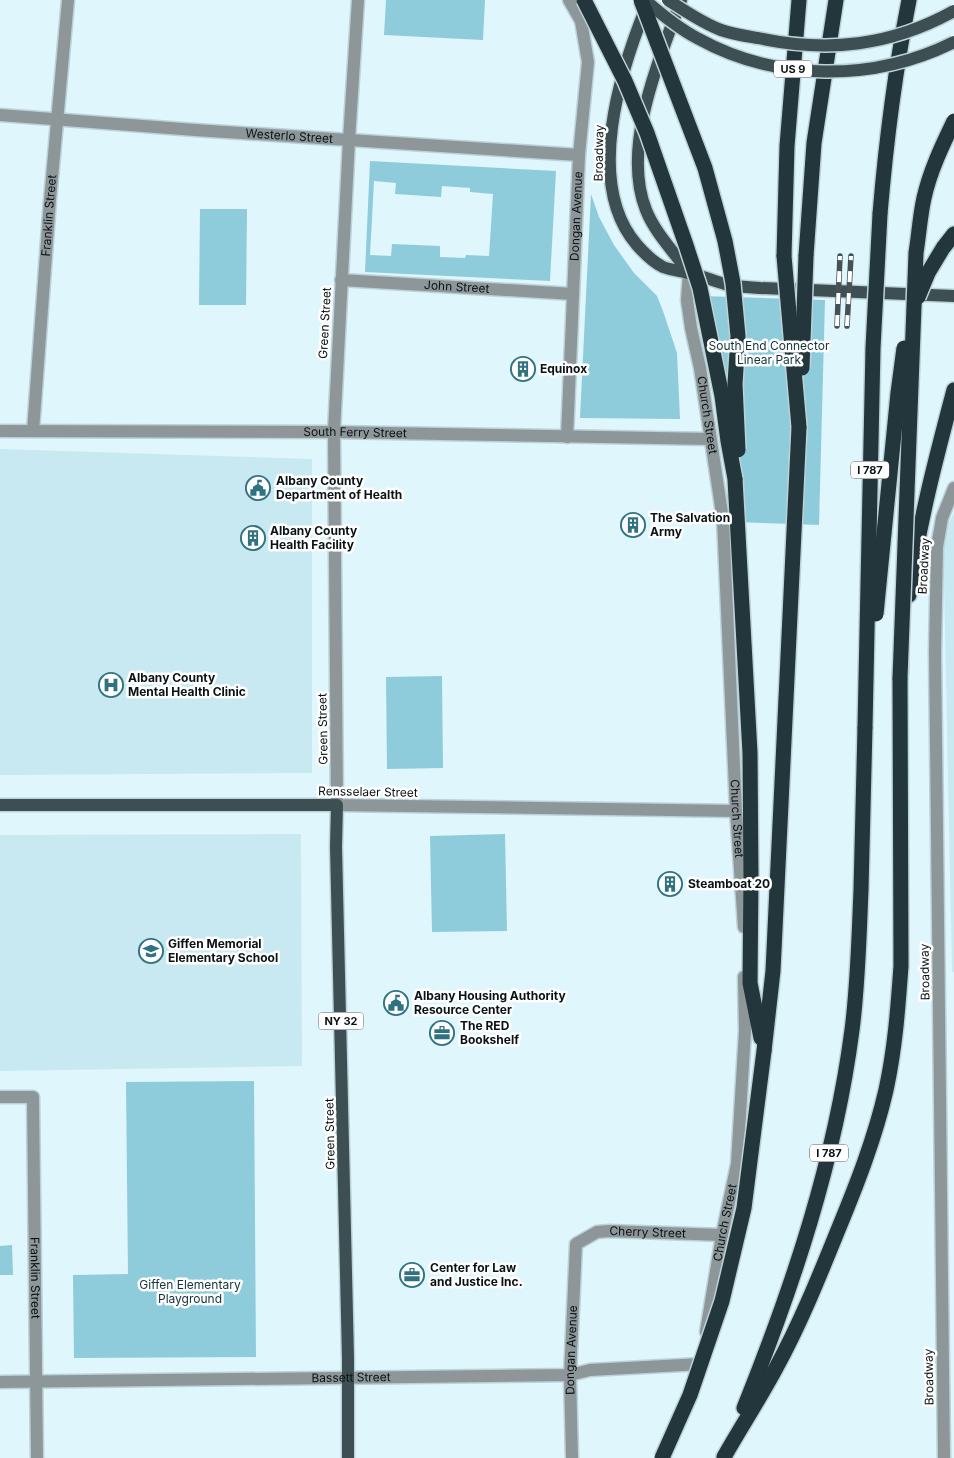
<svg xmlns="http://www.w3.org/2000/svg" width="954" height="1458" viewBox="0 0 954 1458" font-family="Inter,sans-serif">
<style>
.built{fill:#c8e9f1}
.green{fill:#8eccdc;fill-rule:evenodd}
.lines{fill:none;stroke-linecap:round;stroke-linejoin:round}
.minor-casing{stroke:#bcd2d7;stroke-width:15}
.tertiary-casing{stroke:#bcd2d7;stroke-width:15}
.primary-casing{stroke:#bcd2d7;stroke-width:15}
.motorway-casing{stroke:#bcd2d7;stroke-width:18}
.minor{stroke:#8d979a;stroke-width:12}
.tertiary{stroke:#8d979a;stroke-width:12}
.primary{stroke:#3e4f53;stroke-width:12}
.motorway{stroke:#23363b;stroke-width:15}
.rail-casing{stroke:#455255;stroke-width:5.5}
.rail{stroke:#fefefe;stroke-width:4;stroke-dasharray:11;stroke-linecap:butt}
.primary-bridge-casing{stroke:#bcd2d7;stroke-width:15;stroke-linecap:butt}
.motorway-bridge-casing{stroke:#bcd2d7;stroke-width:18;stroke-linecap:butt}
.primary-bridge{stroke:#3e4f53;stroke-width:12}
.motorway-bridge{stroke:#23363b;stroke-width:15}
.labels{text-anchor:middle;stroke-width:5;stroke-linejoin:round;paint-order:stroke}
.shield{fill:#fefefe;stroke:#52595a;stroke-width:1}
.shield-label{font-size:11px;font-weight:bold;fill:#091214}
.street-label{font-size:12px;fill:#091214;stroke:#fefefe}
.park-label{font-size:12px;fill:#13333a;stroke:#fefefe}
.poi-label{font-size:12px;font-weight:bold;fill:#091214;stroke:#fefefe;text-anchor:start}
</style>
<rect width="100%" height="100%" fill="#def6fc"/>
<g class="built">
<path d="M0 449 312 459V773L0 775Z"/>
<path d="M954 513V972H952L943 533Z"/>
<path d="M301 834 302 1066 0 1071V835Z"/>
</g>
<g class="green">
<path d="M386 0H485L483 40 384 35Z"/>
<path d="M370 161 556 171 550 281 365 272ZM374 181 396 183 395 194 441 197 442 186 470 188V192L493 194 489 256 466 255 465 258 440 257V246L392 244 391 256 370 255Z"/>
<path d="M591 194 599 217 614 245 634 273 657 296 663 311 677 353 680 419 580 418Z"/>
<path d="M200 209H247L246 305H199Z"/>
<path d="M702 296 825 300 819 525 735 522Z"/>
<path d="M442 676 443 768 387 769 386 677Z"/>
<path d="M505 834 507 931 432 932 430 836Z"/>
<path d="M254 1081 256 1357 74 1358 73 1275 128 1274 126 1082Z"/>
<path d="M12 1245 13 1275H0V1246Z"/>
</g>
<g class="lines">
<defs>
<g id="minor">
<path d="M358 0 349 140 334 432 337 805 736 811"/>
<path id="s1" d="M0 115 195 130 579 155"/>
<path id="s2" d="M689 273 687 300 691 328 700 368 723 520 736 811 744 927"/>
<path id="s3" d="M341 280 573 294"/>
<path id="s4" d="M0 431 334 432 710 439"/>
<path id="s5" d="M33 431 50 200 68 0"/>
<path id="s6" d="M567 437 579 155 588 62 581 21 569 0"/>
<path id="s7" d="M0 1097H33L37 1458"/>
<path id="s8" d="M706 1332 722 1235 737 1164 745 1031 744 977"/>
<path id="s9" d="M0 1382 570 1375 590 1370 701 1364 702 1356"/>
<path id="s10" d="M572 1458 570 1375 576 1244 597 1232 609 1231 722 1235"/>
</g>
<path id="tertiary" d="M944 1458 935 652 937 547 942 518 954 488"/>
<g id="primary">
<path d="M681 0C659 61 621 147 646 210 655 233 675 253 689 273"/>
<path d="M647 5C620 71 584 184 637 245 644 253 653 262 663 267 671 270 681 271 689 273 703 276 716 282 729 285 739 287 750 287 760 288L954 296"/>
<path d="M0 805H337L336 847 348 1358V1458"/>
</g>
<g id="motorway">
<path d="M880 214C886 142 895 71 909 0"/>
<path d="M943 248 954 234"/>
<path d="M784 256 787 146 799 0"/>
<path d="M806 256 814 143 836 0"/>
<path d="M735 479 750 753 751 877 750 983 761 1038"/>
<path d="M909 595C918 526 936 458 954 390"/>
<path d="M764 1051 773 971 799 427"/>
<path d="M744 1408C793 1286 835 1161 852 1030 858 984 859 937 861 890 862 836 864 782 865 727"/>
<path d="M724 1457C741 1427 760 1398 776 1368 800 1324 819 1277 838 1230 857 1184 875 1138 886 1090 895 1049 898 1008 901 966L900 678 901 665"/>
</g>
</defs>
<use href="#minor" class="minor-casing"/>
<use href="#tertiary" class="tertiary-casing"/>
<use href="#primary" class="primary-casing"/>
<use href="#motorway" class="motorway-casing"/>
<use href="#minor" class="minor"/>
<use href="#tertiary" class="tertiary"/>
<use href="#primary" class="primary"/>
<use href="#motorway" class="motorway"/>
<defs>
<g id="rail">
<path d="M837 326 840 256"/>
<path d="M847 326 851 256"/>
</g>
</defs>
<use href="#rail" class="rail-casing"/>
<use href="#rail" class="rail"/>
<defs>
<g id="primary-bridge">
<path d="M645 0C661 14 678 28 697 38 776 82 874 82 954 42"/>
<path d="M668 0C685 11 702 23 721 30 732 34 746 36 758 38 828 53 891 46 954 11"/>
</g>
<g id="motorway-bridge">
<path d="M584 0 625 81 647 133 686 245 700 288 722 396 728 441 735 479"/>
<path d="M641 0 705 168 725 241 733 283 738 336 735 384 738 450"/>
<path d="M784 256 799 427"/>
<path d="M918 297 928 273 943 248"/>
<path d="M802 368 806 256"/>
<path d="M876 614 898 393 904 348"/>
<path d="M900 678 916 253C919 234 920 216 924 198 930 171 942 146 954 121"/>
<path d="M865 727 873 348 880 214"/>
<path d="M662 1458 690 1395 722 1301 744 1208 764 1051"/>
</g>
</defs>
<use href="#primary-bridge" class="primary-bridge-casing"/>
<use href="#motorway-bridge" class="motorway-bridge-casing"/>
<use href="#primary-bridge" class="primary-bridge"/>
<use href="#motorway-bridge" class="motorway-bridge"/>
</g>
<defs>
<symbol id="building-ring" viewBox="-11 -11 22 22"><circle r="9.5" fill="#fefefe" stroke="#2f7383" stroke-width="1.5"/><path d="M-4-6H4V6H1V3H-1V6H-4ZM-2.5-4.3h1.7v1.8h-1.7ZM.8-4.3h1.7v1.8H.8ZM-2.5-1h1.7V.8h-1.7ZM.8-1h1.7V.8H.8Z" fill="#2f7383"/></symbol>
<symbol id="civic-ring" viewBox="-11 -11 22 22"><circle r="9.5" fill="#fefefe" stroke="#2f7383" stroke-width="1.5"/><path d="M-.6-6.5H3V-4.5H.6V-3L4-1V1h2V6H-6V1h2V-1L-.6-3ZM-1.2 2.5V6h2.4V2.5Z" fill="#2f7383"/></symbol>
<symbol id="hospital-ring" viewBox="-11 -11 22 22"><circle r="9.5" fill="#fefefe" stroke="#2f7383" stroke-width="1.5"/><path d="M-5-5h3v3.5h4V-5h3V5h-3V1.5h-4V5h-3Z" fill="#2f7383"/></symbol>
<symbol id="school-ring" viewBox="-11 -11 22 22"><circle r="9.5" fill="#fefefe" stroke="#2f7383" stroke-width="1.5"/><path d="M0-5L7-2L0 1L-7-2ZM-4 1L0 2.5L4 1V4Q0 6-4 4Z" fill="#2f7383"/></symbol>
<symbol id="office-ring" viewBox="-11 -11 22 22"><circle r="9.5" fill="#fefefe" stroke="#2f7383" stroke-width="1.5"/><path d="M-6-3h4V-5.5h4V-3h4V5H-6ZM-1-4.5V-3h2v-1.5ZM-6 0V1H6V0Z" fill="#2f7383"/></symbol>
</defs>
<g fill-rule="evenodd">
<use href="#building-ring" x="509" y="355" width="28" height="28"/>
<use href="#civic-ring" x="244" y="474" width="28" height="28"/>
<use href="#building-ring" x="619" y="511" width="28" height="28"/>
<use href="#building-ring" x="239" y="524" width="28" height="28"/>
<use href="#hospital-ring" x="97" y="671" width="28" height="28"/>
<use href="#building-ring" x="656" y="870" width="28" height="28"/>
<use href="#school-ring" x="137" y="937" width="28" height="28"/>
<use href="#civic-ring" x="382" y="989" width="28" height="28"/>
<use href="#office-ring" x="428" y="1019" width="28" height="28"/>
<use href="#office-ring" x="398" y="1261" width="28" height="28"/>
</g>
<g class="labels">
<g class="shield">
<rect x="774" y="60.5" width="38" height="17" rx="4"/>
<rect x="851" y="461.5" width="38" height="17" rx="4"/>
<rect x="318.5" y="1012.5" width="45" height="17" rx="4"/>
<rect x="810" y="1144.5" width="38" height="17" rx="4"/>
</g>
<g class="shield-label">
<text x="793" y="73">US 9</text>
<text x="870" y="474">I 787</text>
<text x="341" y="1025">NY 32</text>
<text x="829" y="1157">I 787</text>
</g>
<g class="street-label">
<text dy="4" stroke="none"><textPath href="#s1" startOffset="290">Westerlo Street</textPath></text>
<text transform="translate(599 153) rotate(-89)" y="4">Broadway</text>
<text dy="4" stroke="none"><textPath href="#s5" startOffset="216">Franklin Street</textPath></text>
<text dy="4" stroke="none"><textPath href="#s6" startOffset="221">Dongan Avenue</textPath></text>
<text dy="4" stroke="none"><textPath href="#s3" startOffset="116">John Street</textPath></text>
<text transform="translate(325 323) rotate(-87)" y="4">Green Street</text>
<text dy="4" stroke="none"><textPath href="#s2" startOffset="144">Church Street</textPath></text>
<text dy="4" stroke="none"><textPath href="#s4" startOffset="355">South Ferry Street</textPath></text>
<text transform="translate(924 566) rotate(-87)" y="4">Broadway</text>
<text transform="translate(323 729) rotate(-91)" y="4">Green Street</text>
<text transform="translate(368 792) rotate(1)" y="4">Rensselaer Street</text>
<text dy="4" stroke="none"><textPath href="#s2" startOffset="549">Church Street</textPath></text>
<text transform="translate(925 972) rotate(-91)" y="4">Broadway</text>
<text transform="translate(330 1134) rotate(-91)" y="4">Green Street</text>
<text dy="4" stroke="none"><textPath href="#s8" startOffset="111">Church Street</textPath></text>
<text dy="4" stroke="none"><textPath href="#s10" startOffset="289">Cherry Street</textPath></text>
<text dy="4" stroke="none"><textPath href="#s7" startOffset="214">Franklin Street</textPath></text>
<text dy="4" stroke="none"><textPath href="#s10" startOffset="108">Dongan Avenue</textPath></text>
<text transform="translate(929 1377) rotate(-91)" y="4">Broadway</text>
<text dy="4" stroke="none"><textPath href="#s9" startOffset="351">Bassett Street</textPath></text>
</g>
<g class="park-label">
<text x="769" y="350">South End Connector<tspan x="769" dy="14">Linear Park</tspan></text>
<text x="190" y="1289">Giffen Elementary<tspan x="190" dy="14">Playground</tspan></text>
</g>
<g class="poi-label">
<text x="540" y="373">Equinox</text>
<text x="276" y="485">Albany County<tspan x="276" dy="14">Department of Health</tspan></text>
<text x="650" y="522">The Salvation<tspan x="650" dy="14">Army</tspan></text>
<text x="270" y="535">Albany County<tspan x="270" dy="14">Health Facility</tspan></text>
<text x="128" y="682">Albany County<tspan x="128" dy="14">Mental Health Clinic</tspan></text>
<text x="688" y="888">Steamboat 20</text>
<text x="168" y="948">Giffen Memorial<tspan x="168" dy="14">Elementary School</tspan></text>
<text x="414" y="1000">Albany Housing Authority<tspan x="414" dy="14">Resource Center</tspan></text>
<text x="460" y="1030">The RED<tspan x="460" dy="14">Bookshelf</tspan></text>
<text x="430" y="1272">Center for Law<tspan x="430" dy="14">and Justice Inc.</tspan></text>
</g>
</g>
</svg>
